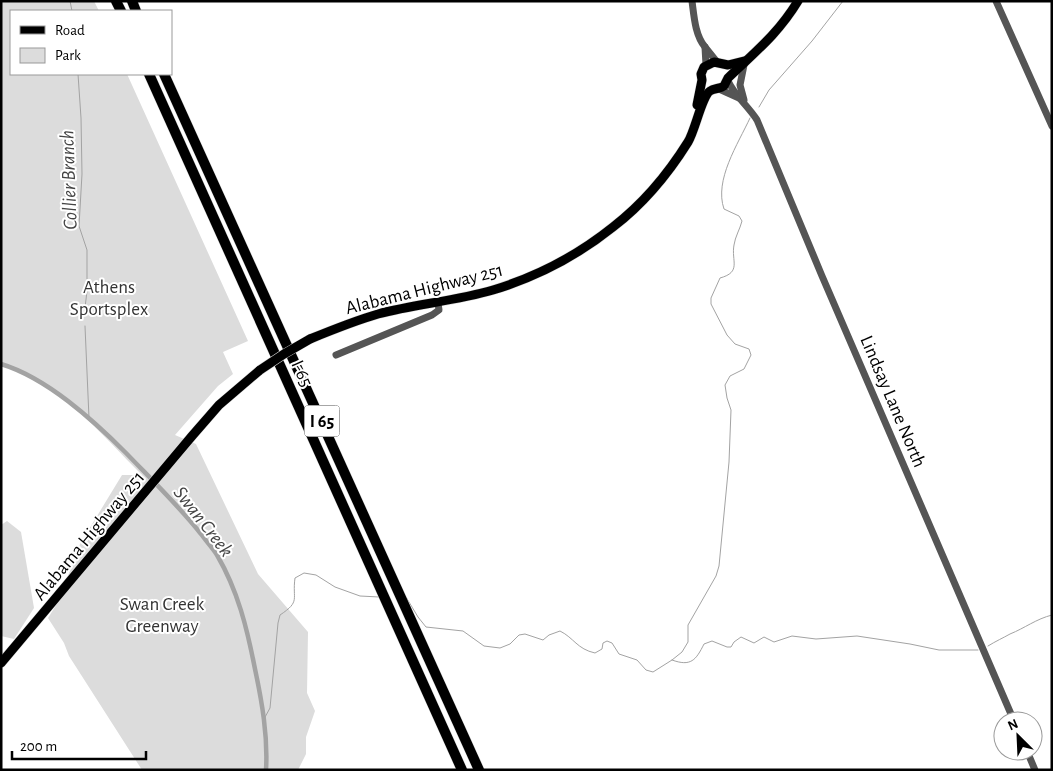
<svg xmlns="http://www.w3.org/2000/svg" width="1053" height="771" viewBox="0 0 1053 771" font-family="'Alegreya Sans',sans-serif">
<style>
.green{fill:#dcdcdc}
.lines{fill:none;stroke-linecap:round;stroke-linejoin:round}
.stream{stroke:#a3a3a3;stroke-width:1}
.canal{stroke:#a3a3a3;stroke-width:4.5}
.major-casing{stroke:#dbdbdb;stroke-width:10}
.highway-casing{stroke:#dbdbdb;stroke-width:11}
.minor{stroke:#555;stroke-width:7}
.major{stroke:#000;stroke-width:9}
.highway{stroke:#000;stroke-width:10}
.major-bridge-casing{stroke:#dbdbdb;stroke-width:10;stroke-linecap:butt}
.major-bridge{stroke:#000;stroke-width:9}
.labels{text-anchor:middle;stroke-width:4;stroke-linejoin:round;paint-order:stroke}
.shield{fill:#fff;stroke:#4c4c4c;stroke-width:1}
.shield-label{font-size:18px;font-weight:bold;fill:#000}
.park-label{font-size:19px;fill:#333;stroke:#fff}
.street-label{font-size:19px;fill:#000;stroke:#fff}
.water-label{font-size:20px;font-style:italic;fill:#444;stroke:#fff}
</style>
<rect width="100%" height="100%" fill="#fff"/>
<g class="green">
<path d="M1 1H94L99 11H11V74H127L248 341 223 352 233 374 218 386 175 435 196 444 258 574 308 632 307 693 315 711 306 737V754L298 770H142L69 656 64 643 48 618 58 602 80 544 122 475H142C102 435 57 380 1 364Z"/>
<path d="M7 521 21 532 34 608 14 639 1 636V525Z"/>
</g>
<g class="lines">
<g class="stream">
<path d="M70 1 72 11"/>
<path d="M78 74 81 118 82 174 79 226 87 250V291L84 316"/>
<path d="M759 107 769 90 812 41 843 1"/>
<path d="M85 326 89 418"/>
<path d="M406 597 418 617 426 627 463 631 484 646 500 648 510 644 519 635 525 634 543 640 549 635 560 631C574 638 577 649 595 653L602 649 603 643 607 641 612 643 619 654 637 660 646 670 653 672 672 660 682 652 688 642V625L716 576 719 566 729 462 731 410 727 398 725 385 730 376 744 369 751 355 749 349 735 344 727 335 711 304V298L720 278C742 272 731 261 734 245 735 237 740 229 742 221L739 216 724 209C714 180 738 144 750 118"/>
<path d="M988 646C996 641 1003 638 1010 634 1025 628 1036 619 1052 615"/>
<path d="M672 660C691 667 696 660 704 644L712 641 727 647H731L734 642 741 637 754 643 764 637 774 642 792 636 816 639 857 636 910 644 939 650H978"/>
<path d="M264 719 270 708 278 623 280 615C301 601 292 600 295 578L304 573 316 575 335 587 360 596 379 597"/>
</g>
<path class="canal" d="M1 364C47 378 93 420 126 453 152 480 178 505 201 534 206 541 212 547 217 555 238 591 247 628 255 669 262 702 268 736 266 770"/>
<defs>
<g id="major">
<path d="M697 105 702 80 701 74 704 67 714 62 728 65 744 61"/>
<path d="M310 339C332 330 354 321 378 314 416 304 455 301 493 290 536 277 578 255 613 227 643 204 668 174 688 142 695 131 702 96 710 91 714 88 720 89 724 86L728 78C755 52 778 34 798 1"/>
<path d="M1 663 192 436 219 405 260 370"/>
</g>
<g id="highway">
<path d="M116 1 121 11"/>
<path d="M132 1 136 11"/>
<path d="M149 74 462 770"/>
<path d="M164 74 479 770"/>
</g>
</defs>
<use href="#major" class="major-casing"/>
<use href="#highway" class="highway-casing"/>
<g class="minor">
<path d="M692 1C694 16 695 35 705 47 709 52 713 57 717 62"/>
<path d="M996 1 1052 126"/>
<path d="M705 47 706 65"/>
<path d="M728 81C735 96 748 106 757 120L822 276 1014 721"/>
<path d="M719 89 739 98"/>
<path d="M744 100 740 85 744 65"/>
<path d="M336 355 432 315 439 310 438 303"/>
<path d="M1027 751 1035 770"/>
</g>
<use href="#major" class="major"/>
<use href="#highway" class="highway"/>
<defs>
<path id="major-bridge" d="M260 370 284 354 310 339"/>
</defs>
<use href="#major-bridge" class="major-bridge-casing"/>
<use href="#major-bridge" class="major-bridge"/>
</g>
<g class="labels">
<rect class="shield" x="304.5" y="405.5" width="35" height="31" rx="4"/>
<g class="shield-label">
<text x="322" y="427">I 65</text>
</g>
<g class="park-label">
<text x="109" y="293">Athens<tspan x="109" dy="22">Sportsplex</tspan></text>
<text x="162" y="610">Swan Creek<tspan x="162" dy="22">Greenway</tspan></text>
</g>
<g class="street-label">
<text transform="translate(424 288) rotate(-14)" y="7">Alabama Highway 251</text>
<text transform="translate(303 373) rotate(66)" y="7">I-65</text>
<text transform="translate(894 401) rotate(67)" y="7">Lindsay Lane North</text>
<text transform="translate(88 535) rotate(-50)" y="7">Alabama Highway 251</text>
</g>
<g class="water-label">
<text transform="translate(68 180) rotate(-92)" y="7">Collier Branch</text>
<text transform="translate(204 521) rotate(52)" y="7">Swan Creek</text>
</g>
</g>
<rect width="1053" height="771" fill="none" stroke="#000000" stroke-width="5"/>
<rect x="10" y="10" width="162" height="65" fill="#ffffff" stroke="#999999"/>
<rect x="20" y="26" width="25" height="8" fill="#000000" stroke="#999999"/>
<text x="55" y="35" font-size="15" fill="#000000">Road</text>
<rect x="20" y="48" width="25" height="15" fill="#dcdcdc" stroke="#999999"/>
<text x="55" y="60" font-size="15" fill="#000000">Park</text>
<g transform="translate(1018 736) rotate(336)"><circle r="24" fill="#ffffff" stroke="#999999"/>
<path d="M0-4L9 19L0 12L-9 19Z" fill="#000000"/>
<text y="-8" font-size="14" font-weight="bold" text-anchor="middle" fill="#000000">N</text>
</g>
<path d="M12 751v8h134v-8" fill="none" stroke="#000000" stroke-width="2.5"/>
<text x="20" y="751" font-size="15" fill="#000000" stroke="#ffffff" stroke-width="4" paint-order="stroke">200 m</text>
</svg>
